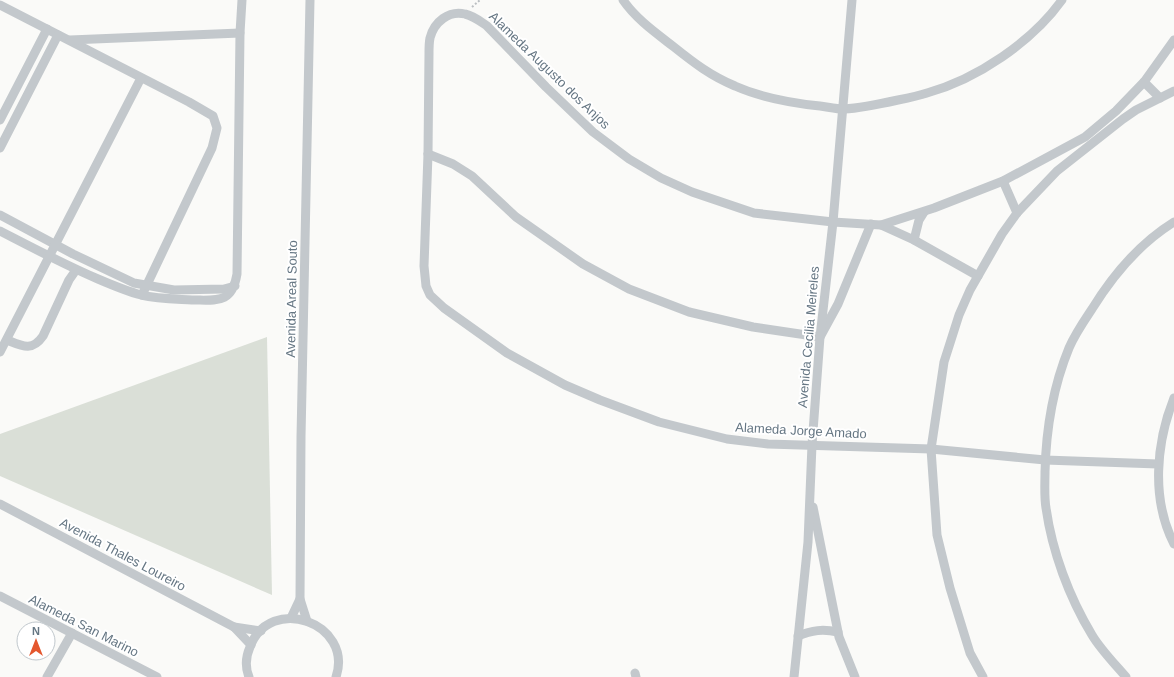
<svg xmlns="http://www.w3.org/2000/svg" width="1174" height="677" viewBox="0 0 1174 677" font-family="Helvetica,sans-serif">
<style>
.green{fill:#dadfd7}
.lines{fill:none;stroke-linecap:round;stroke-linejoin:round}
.path{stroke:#bbbfc2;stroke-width:2;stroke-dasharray:2 2;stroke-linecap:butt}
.street{stroke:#c3c8cc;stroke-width:9}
.labels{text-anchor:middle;stroke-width:4;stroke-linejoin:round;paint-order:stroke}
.street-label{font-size:13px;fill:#657683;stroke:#fff}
</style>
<rect width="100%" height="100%" fill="#fafaf8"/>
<path class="green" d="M267 337 272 595 0 476V434Z"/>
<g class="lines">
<path class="path" d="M472 7 480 0"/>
<g class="street">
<path d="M623 0C636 19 656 33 674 47 694 63 711 76 735 86 762 98 791 103 820 106 828 107 836 109 844 109 862 108 880 104 898 100 908 98 918 96 927 93 977 79 1032 42 1062 0"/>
<path d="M0 5 189 102 213 116 217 128 212 148 142 295"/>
<path d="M70 40 240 33"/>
<path d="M1144 82 1160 98"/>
<path d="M0 120 47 29"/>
<path d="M0 148 58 35"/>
<path d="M428 154 453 164 472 176 516 217 583 264 629 289 689 312 753 327 820 337 838 304 871 224"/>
<path d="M1003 181 1017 213"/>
<path d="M0 215 73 254 134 283 174 290 224 289 235 286"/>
<path d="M881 225 914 240 978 276"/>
<path d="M0 231C33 248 65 265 98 279 112 285 126 291 141 295 158 299 175 299 192 300 217 300 232 304 237 274L240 33 242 0"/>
<path d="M914 240 919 220 924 212"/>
<path d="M7 340C22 346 32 352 43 336L69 280 76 270"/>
<path d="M0 352 141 78"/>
<path d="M1174 398C1156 443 1151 499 1174 544"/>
<path d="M1158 464 1045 460 931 449 768 444 727 439 659 422 600 400 565 385 507 353 444 308 430 295 426 286 424 266 428 154 429 53C429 48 429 43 430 38 434 22 449 10 465 14 474 16 480 21 487 26L546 87 593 132 629 159 661 178 692 192 754 213 833 222 881 225 934 208 1003 181 1085 137 1116 111 1144 82 1174 40"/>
<path d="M0 504 234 627 251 645"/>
<path d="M813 507 839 637 855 677"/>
<path d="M0 596 157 677"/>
<path d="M291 618 300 599"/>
<path d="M307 621 300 599 301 437 310 0"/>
<path d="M234 627 261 631"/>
<path d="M798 636C812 630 823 629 838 632"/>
<path d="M635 673 636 677"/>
<path d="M47 677 72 633"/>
<path d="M249 677C245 667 246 656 250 647 270 593 354 623 336 677"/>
<path d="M794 677 808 542 812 445 820 337 833 222 852 0"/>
<path d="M983 677 970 653 950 588 937 535 931 449 944 362 959 315 970 290 1002 234 1017 213 1057 171 1123 119 1136 110 1174 91"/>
<path d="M1126 677C1114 663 1101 650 1092 635 1069 597 1052 551 1046 508 1044 496 1045 484 1045 472 1046 430 1053 387 1069 348 1075 334 1084 321 1092 309 1113 275 1140 243 1174 222"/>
</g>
</g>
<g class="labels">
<g class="street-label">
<text transform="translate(550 70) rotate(44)" y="5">Alameda Augusto dos Anjos</text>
<text transform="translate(291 299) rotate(-89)" y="5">Avenida Areal Souto</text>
<text transform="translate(808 337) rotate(-85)" y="5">Avenida Cecilia Meireles</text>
<text transform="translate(801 430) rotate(3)" y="5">Alameda Jorge Amado</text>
<text transform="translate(123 554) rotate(28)" y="5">Avenida Thales Loureiro</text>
<text transform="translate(84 625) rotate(27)" y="5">Alameda San Marino</text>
</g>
</g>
<g transform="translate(36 641)"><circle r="19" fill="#ffffff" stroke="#c1c8cd"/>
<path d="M0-3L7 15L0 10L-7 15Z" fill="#e4572e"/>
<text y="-6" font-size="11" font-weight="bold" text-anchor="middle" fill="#657683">N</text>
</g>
</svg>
